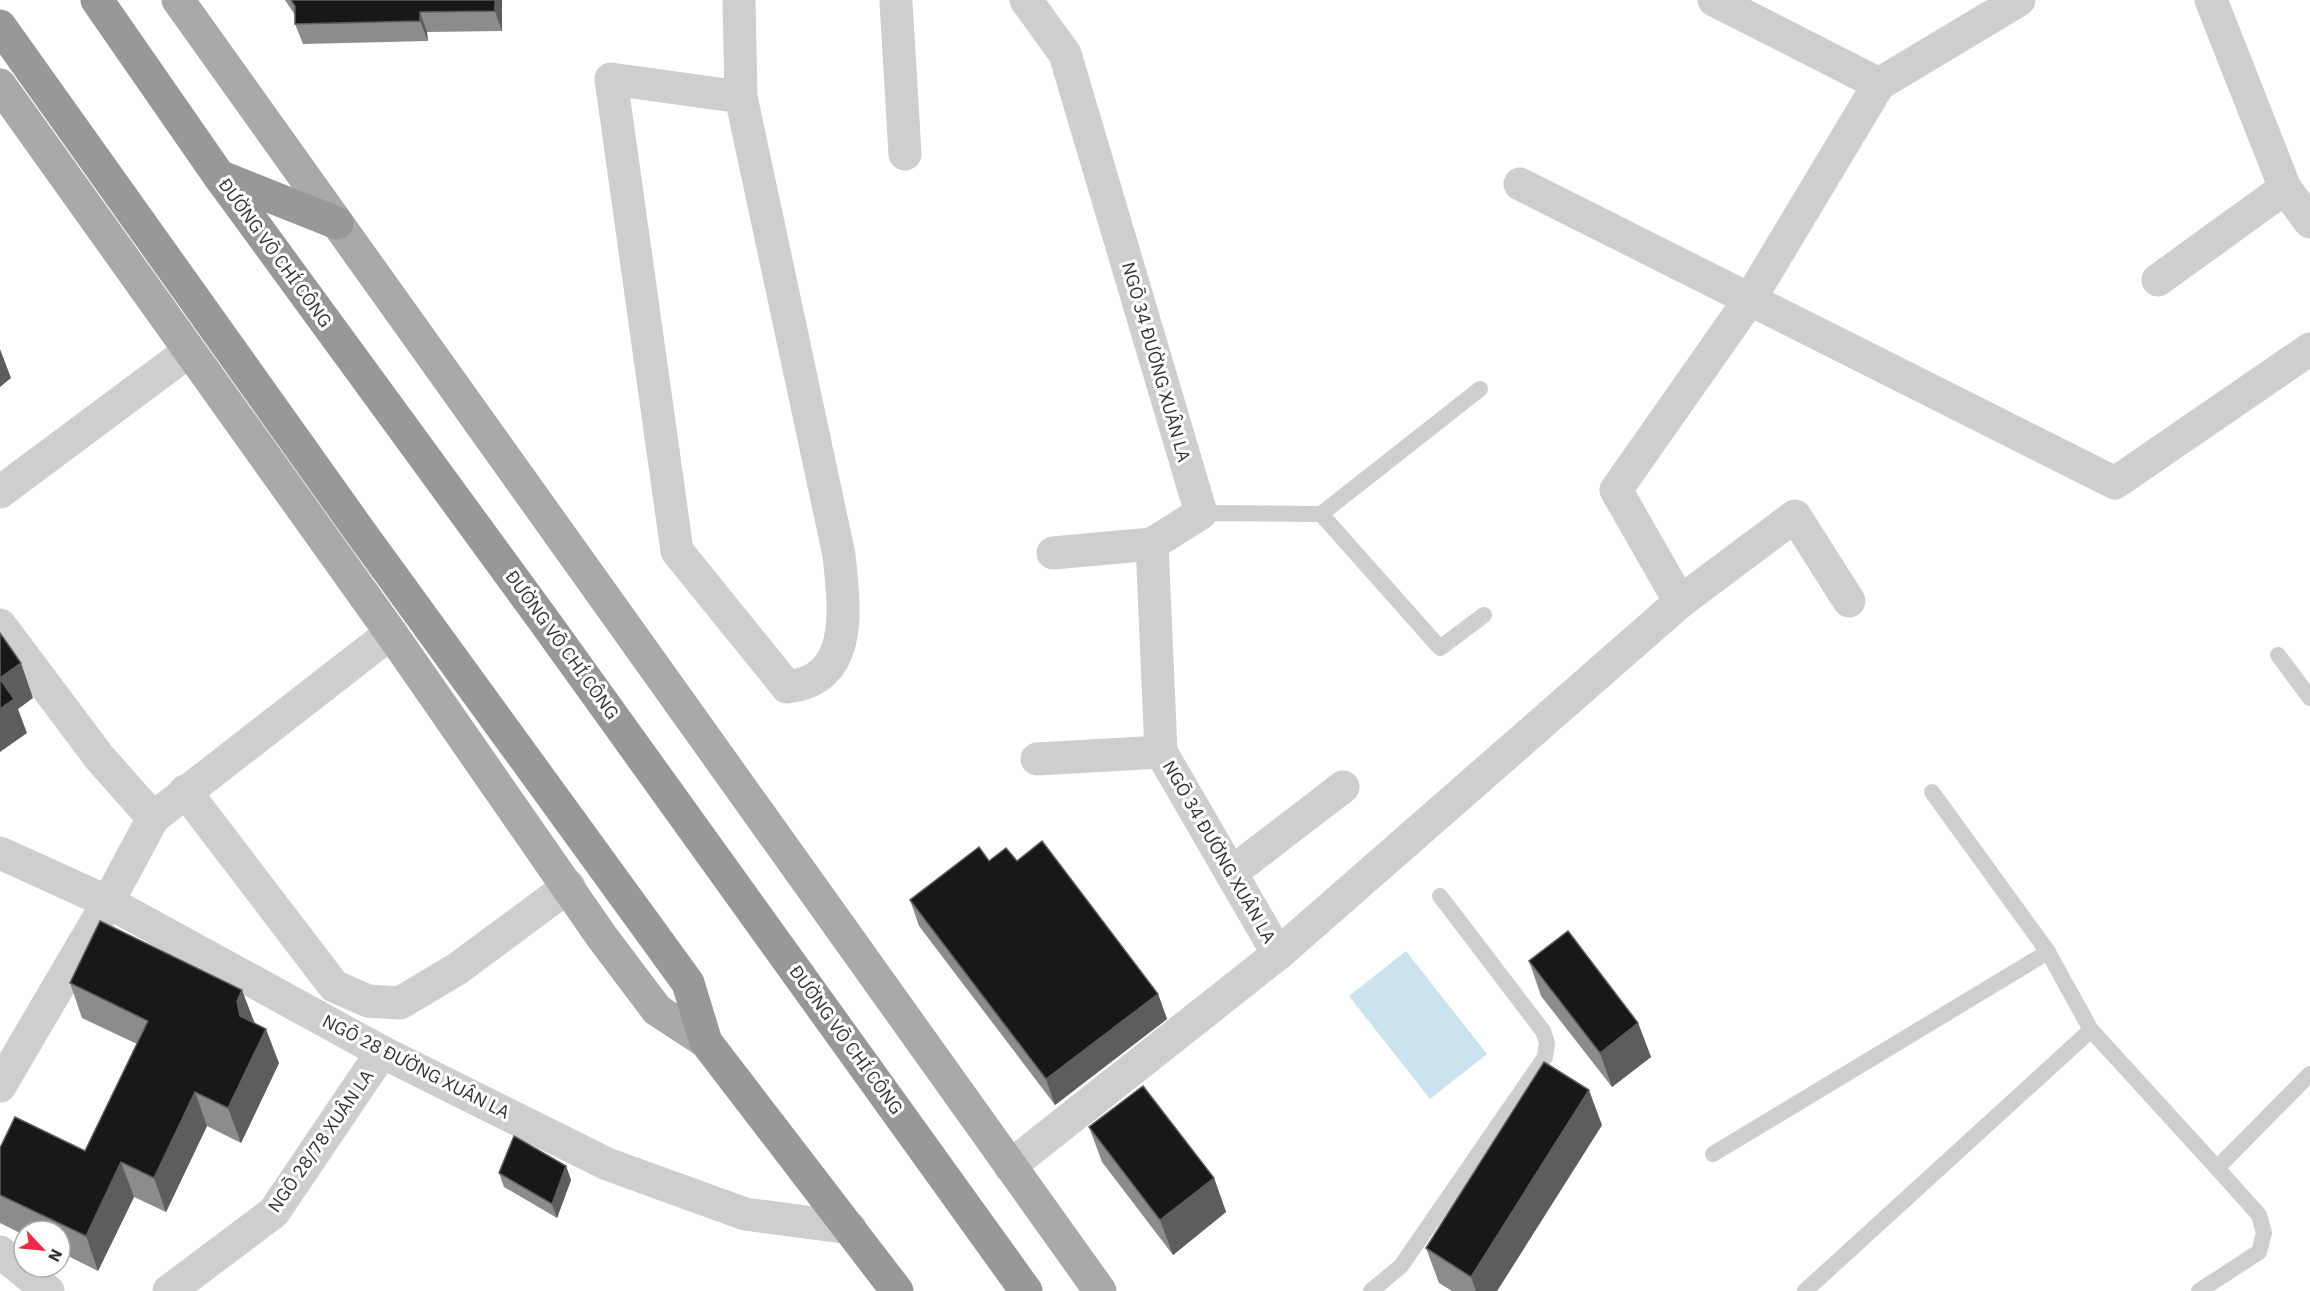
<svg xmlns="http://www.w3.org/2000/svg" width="2310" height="1291" viewBox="0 0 2310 1291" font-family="'IBM Plex Sans',sans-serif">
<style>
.water{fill:#cae3ef}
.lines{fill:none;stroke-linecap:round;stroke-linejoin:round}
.lane{stroke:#cecece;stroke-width:16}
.street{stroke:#cecece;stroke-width:33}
.primary{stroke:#a9a9a9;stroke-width:33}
.highway{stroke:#989898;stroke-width:33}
.wall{fill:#8c8c8c}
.shaded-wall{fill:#5d5d5d}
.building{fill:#181818;stroke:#5d5d5d;stroke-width:1.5}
.labels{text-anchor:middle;stroke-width:6;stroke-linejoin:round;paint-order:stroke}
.street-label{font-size:18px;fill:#313131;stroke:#fff}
</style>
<rect width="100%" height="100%" fill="#fff"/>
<path class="water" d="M1406 951 1487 1054 1430 1099 1349 996Z"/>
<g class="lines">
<g class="lane">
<path d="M1201 513 1321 514 1440 648 1484 615"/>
<path d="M1321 514 1480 389"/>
<path d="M2278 655 2310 698"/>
<path d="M1932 792 2048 952 2091 1030 2217 1168"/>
<path d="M1713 1154 2048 952"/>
<path d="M1371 1291 1401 1266 1545 1057 1547 1043 1543 1031 1440 896"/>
<path d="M1805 1291 2091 1030"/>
<path d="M2199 1291 2259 1252 2264 1233 2259 1215 2217 1168 2310 1074"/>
</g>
<g class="street">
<path d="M739 0 741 97 611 79 677 551 787 687C856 680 844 605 839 555L741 97"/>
<path d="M1714 0 1879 84"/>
<path d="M2211 0 2285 188 2310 222"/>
<path d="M896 2 905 154"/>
<path d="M1520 184 2115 483 2310 349"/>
<path d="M2158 280 2285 188"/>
<path d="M0 492 188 352"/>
<path d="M1053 553 1152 544"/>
<path d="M1680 602 1795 516 1849 601"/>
<path d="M0 625 99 757 153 818"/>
<path d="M1037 759 1161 752"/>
<path d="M185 791 334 986 368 1001 400 1003 457 969 569 886"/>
<path d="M0 853 108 902 382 1052 607 1164 745 1214 850 1228"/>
<path d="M1231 873 1343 787"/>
<path d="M1278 954 1680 602 1616 490 1750 299 1879 84 2019 0"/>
<path d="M0 1086 108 902 153 818 391 633"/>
<path d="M1010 1166 1278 954 1161 752 1152 544 1201 513 1065 54 1026 0"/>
<path d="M0 1252 48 1291"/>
<path d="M169 1291 274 1212 382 1052"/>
</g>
<g class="primary">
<path d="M178 0 1100 1291"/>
<path d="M0 85 391 633 602 937 657 1010 706 1042"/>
</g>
<g class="highway">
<path d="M97 0 219 176 542 618 1026 1291"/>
<path d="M0 26 361 533 688 983 706 1042 897 1291"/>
<path d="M219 176 337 223"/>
</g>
</g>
<g class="wall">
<path d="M285 0H502V31L427 32 428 41 303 44 295 24V15Z"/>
<path d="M989 861H1017L1158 994 1167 1019 1055 1105 919 926 910 900Z"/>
<path d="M1529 961 1638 1023 1651 1057 1612 1087 1541 996Z"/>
<path d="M70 983 254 1023 279 1063 241 1143 207 1126 166 1212 134 1197 98 1271 60 1252V1231H24V1235L0 1223V1148L85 1151 137 1044 82 1018Z"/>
<path d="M1602 1125 1497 1291H1452L1439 1283 1426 1248Z"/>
<path d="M1089 1127 1214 1178 1226 1212 1173 1255 1102 1162Z"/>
<path d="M566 1166 571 1180 557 1218 504 1187 499 1173Z"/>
</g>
<g class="shaded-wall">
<path d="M495 0H502V31L495 11Z"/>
<path d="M420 12 427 32 428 41 420 21Z"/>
<path d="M0 349 11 378 0 387Z"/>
<path d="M21 663 33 698 18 709 27 733 0 752V678Z"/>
<path d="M242 990 255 1024 240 1016 237 1001Z"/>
<path d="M1158 994 1167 1019 1055 1105 1046 1079Z"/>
<path d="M1638 1023 1651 1057 1612 1087 1600 1053Z"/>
<path d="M266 1029 279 1063 241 1143 228 1108Z"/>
<path d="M1589 1090 1602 1125 1497 1291H1476L1471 1277Z"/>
<path d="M195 1092 207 1126 166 1212 154 1178Z"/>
<path d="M121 1162 134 1197 98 1271 86 1236Z"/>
<path d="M566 1166 571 1180 557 1218 552 1204Z"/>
<path d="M1214 1178 1226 1212 1173 1255 1160 1220Z"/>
</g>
<g class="building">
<path d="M291 0H495V11L420 12V21L295 24V6Z"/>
<path d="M0 633 21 663 0 678Z"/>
<path d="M0 679 14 699 0 709Z"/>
<path d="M1042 841 1158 994 1046 1079 910 900 979 847 989 861 1006 848 1017 861Z"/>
<path d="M100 921 242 990 237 1001 240 1016 266 1029 228 1108 195 1092 154 1178 121 1162 86 1236 0 1195V1148L15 1117 85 1151 148 1021 70 983Z"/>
<path d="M1568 931 1638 1023 1600 1053 1529 961Z"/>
<path d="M1544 1062 1589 1090 1471 1277 1426 1248Z"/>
<path d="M1143 1086 1214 1178 1160 1220 1089 1127Z"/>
<path d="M514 1136 566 1166 552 1204 499 1173Z"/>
</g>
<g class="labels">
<g class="street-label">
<text transform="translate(275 253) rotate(54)" y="6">ĐƯỜNG VÕ CHÍ CÔNG</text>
<text transform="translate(1156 362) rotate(74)" y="6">NGÕ 34 ĐƯỜNG XUÂN LA</text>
<text transform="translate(562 645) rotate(54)" y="6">ĐƯỜNG VÕ CHÍ CÔNG</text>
<text transform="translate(1219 852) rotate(60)" y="6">NGÕ 34 ĐƯỜNG XUÂN LA</text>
<text transform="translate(846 1040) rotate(54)" y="6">ĐƯỜNG VÕ CHÍ CÔNG</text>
<text transform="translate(416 1067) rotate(27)" y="6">NGÕ 28 ĐƯỜNG XUÂN LA</text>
<text transform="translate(321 1141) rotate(-55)" y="6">NGÕ 28/78 XUÂN LA</text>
</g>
</g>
<g transform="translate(42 1249) rotate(116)"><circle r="28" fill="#ffffff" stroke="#adadad" stroke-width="1.5"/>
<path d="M0-4.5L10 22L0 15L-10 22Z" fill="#f22944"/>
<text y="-9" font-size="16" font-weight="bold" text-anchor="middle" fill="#313131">N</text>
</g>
</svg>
